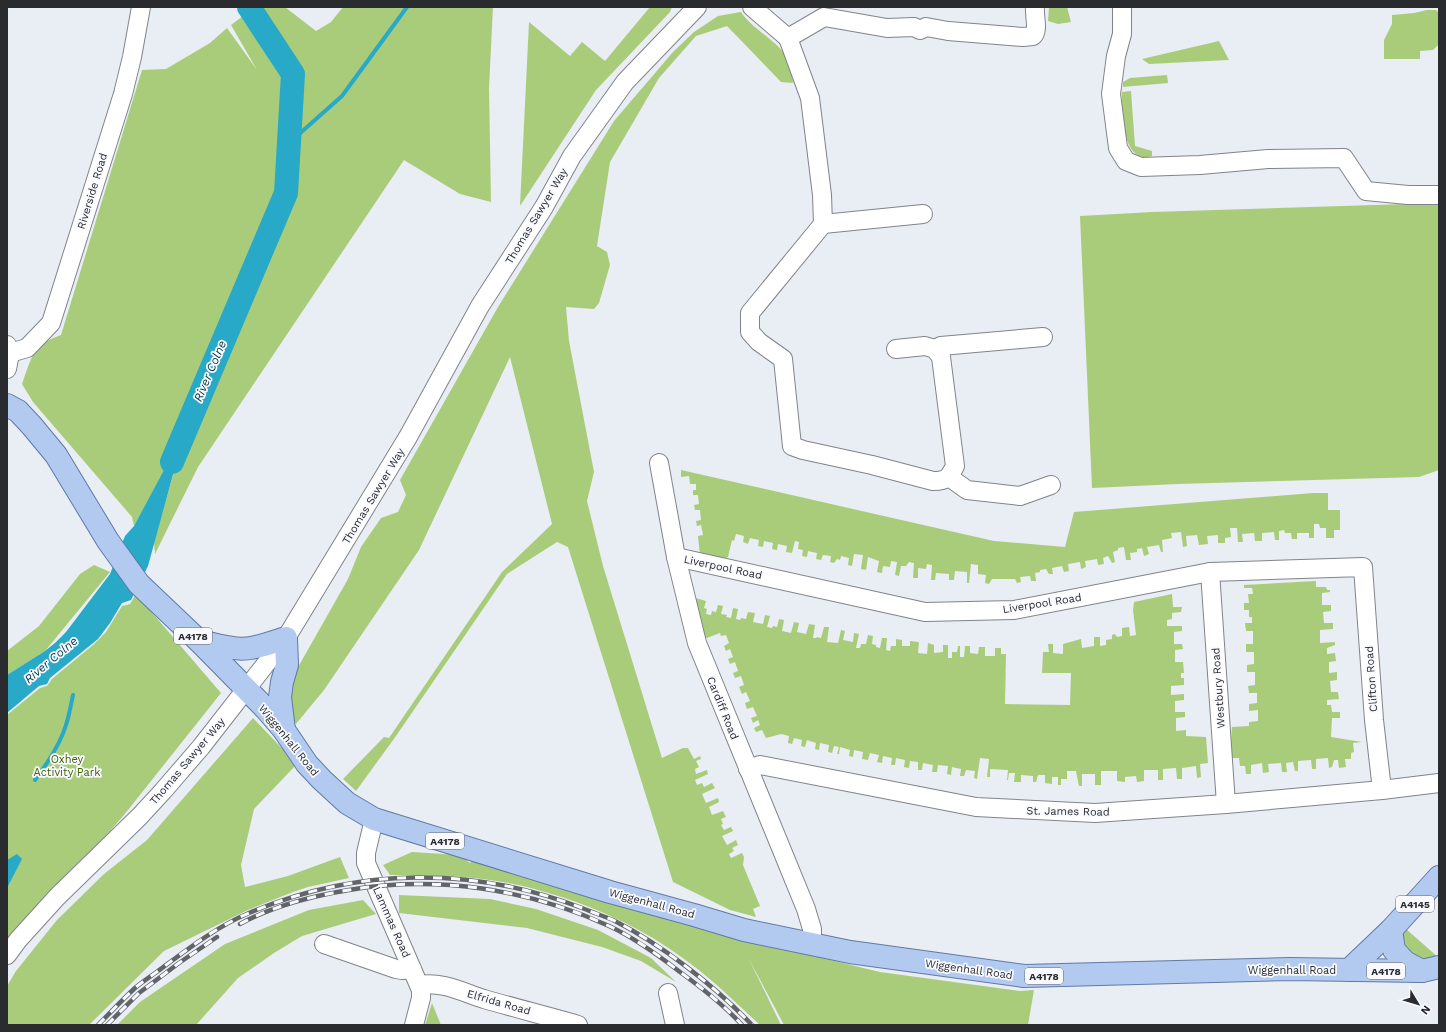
<svg xmlns="http://www.w3.org/2000/svg" width="1446" height="1032" viewBox="0 0 1446 1032" font-family="'Work Sans',sans-serif">
<style>
.green{fill:#a9cc7b}
.water{fill:#27a9c7}
.lines{fill:none;stroke-linecap:round;stroke-linejoin:round}
.stream{stroke:#27a9c7;stroke-width:4}
.river{stroke:#27a9c7;stroke-width:24}
.minor-casing{stroke:#80848a;stroke-width:20}
.major-casing{stroke:#607aa6;stroke-width:24}
.minor{stroke:#fff;stroke-width:18}
.major{stroke:#b2c9f0;stroke-width:22}
.rail-casing{stroke:#616468;stroke-width:4.5}
.rail{stroke:#f8faff;stroke-width:3;stroke-dasharray:9;stroke-linecap:butt}
.labels{text-anchor:middle;stroke-width:3.5;stroke-linejoin:round;paint-order:stroke}
.shield{fill:#f8faff;stroke:#67696d;stroke-width:1}
.shield-label{font-size:10px;font-weight:bold;fill:#292b2e}
.street-label{font-size:11px;fill:#292b2e;stroke:#f8faff}
.park-label{font-size:11px;fill:#456208;stroke:#f8faff}
.water-label{font-size:12px;font-style:italic;fill:#013a47;stroke:#f8faff}
</style>
<rect width="100%" height="100%" fill="#e9edf4"/>
<g class="green">
<path d="M255 7H285L316 31 331 22 343 7H493L489 88 491 202 460 194 404 160 198 467 155 554 154 542 185 434 134 526 132 517 33 402 22 384C32 357 32 345 61 335L142 70 166 69 210 43 227 28 257 70 231 25Z"/>
<path d="M650 7H672L670 12 596 90 520 206 529 22 570 56 582 42 605 61Z"/>
<path d="M1049 7H1067L1071 22 1058 24 1048 21Z"/>
<path d="M1427 10H1436L1439 13V44L1433 50 1420 51V59H1384V40L1392 24V15L1414 13Z"/>
<path d="M741 12C752 29 779 42 787 58 791 66 792 74 793 83L781 82 727 26 696 36 659 78 610 162 597 246 607 252 610 265 599 303 594 309 566 307 569 341 594 472 587 501 603 566 662 758 683 748H688L694 759 700 756 701 759 696 761 699 767 695 769 696 774 707 770 708 774 695 780 697 785 702 783 704 787 712 783 715 788 702 794 706 803 718 798 719 802 709 807 712 815 723 811 726 817 721 819 723 824 721 825 724 830 731 827 733 831 722 836 727 845 736 840 738 845 732 848 734 851 729 854 731 858 742 853 744 857 743 865 760 906 753 909 756 917 730 910 673 882 568 547 557 542 507 574 396 736 356 791 343 779 384 737 389 738 502 572 552 524 510 357 419 550 324 690 296 724 289 712V683L348 579 361 547 381 518 398 512 406 495 400 480 498 307 614 121 673 52 694 32 718 16Z"/>
<path d="M1219 41 1229 60 1149 64 1142 59Z"/>
<path d="M1167 75 1168 83 1123 87V82L1130 78Z"/>
<path d="M1131 91 1135 146 1152 151V156C1149 157 1146 157 1143 157 1121 153 1122 108 1122 92Z"/>
<path d="M1439 203V470L1419 477 1178 484 1092 488 1080 216 1152 212Z"/>
<path d="M681 470 994 541 1065 547 1074 512 1313 493H1328V510H1340V530H1334V538H1326V528H1320L1319 524H1314V538H1309V533H1297V539H1292L1291 533H1285L1284 530 1279 531V540H1275L1274 532 1262 533V541H1255L1254 533 1242 534 1243 542H1238L1237 528H1230L1231 537 1225 538V543H1218V535L1207 536 1208 544 1199 545 1197 535 1186 536 1187 546 1183 547 1181 532 1171 533 1172 538 1162 540 1163 552H1161L1159 545 1147 547 1149 554 1144 556 1142 548 1137 549V552L1130 553 1131 560H1126L1124 547 1118 548V550L1113 552 1115 562 1112 563 1108 556 1103 558 1104 564 1098 565 1097 559 1085 561 1086 567 1081 569 1080 562 1068 564 1069 571 1064 572 1062 566 1052 568 1053 574H1049L1046 569 1040 570V572L1035 573 1036 581H1031L1030 576 1020 577 1021 582 1017 583 1015 579H992L989 584 985 583 986 575 978 574V565L971 564 969 583H967V572L955 571 954 580H949V574L936 573 935 580H931L932 565 927 564 926 569 918 568V578H913L914 563 909 562 906 566H901L899 576 895 575 897 562 891 561 890 567 883 566 882 573 877 572 879 561C875 560 872 558 868 557L866 570 861 569 863 555 854 554 852 566 848 565 849 558 841 556 840 560 837 559 834 563 830 562 831 556 823 555 821 560 816 559 817 553 808 551 807 557 802 556 803 550 798 549 799 542 795 541 792 553 786 552 787 546 778 544 777 550 772 549 773 543 764 541 763 547 758 546 759 540 750 538 748 544 743 542 744 536 736 534 734 541 732 540 728 557 721 560 700 555 698 536 703 535 701 525 697 526 696 521 701 520 700 510H695L694 505 699 504 698 495H693V490H696V484H690L689 476 681 477Z"/>
<path d="M94 565 110 572 45 651 7 675V651L39 626 80 574Z"/>
<path d="M1316 581V587H1326L1327 590H1330V592L1322 593V605H1331V611L1323 612 1324 623H1333V629L1320 630V643L1335 642V645L1327 648V654L1335 653 1336 661 1329 662V673L1337 672V680L1330 681 1331 692H1338L1339 699 1327 700V705H1331L1332 712H1340V718H1332L1331 737 1362 742 1353 743 1354 752 1351 753V759H1345L1346 767 1339 768 1338 760H1334L1332 767 1329 768 1328 758 1316 759V769H1312L1311 760 1298 761V771H1295L1293 762 1286 763 1287 772H1282L1281 763 1268 764 1269 772 1263 773 1262 763 1251 765V774H1246L1245 766H1240L1239 758H1230L1232 727 1249 726V722L1258 721V710L1249 711V704L1257 703V693H1249L1248 686 1255 685V672H1247V665L1254 664V652H1246V644H1253V631H1246L1245 623H1252V617H1249V610H1244V603H1249L1248 594H1253L1252 588H1244V585Z"/>
<path d="M136 594 221 693 124 815 75 871 7 944V715L40 688 47 686 52 679 93 645 106 632 122 606 130 604Z"/>
<path d="M1172 594 1173 607H1182L1181 612 1172 613V619L1167 620V626H1182V631L1174 632V644H1182L1183 649 1175 650V662H1183L1184 673H1181V678H1184V685L1171 686V695L1184 694V700L1175 701V712H1185V717L1176 718V731L1186 730V736L1206 737 1208 763 1200 764 1201 777 1197 778 1196 766 1182 768V779H1177L1176 768 1163 769V780H1158V770H1144V781L1137 782 1136 776 1125 777V782L1117 781V771H1101V785H1095V774H1082V786H1079L1076 771H1067V779H1061V785H1058V777H1052V784L1045 783V775H1038L1036 782H1033V776L1021 775V782H1014L1015 773H1009L1008 780H1007L1008 770 990 769V777H987L989 759 980 758 977 779 974 778 975 771 966 770 964 776H960L961 769 952 767 951 775 947 774 948 766 938 765 937 772H932L933 765 923 763 922 770H918V762L910 761 909 768 904 767 905 760 896 758 895 765H891L892 758 883 756 882 763 877 762 879 755 870 753 868 760 862 759 863 752 854 750 853 757 849 756 850 750 840 747 839 754H837L839 747 834 746 832 753 828 752 829 745 820 743 819 750 815 749 816 743 807 740 805 747 801 746 802 740 794 738 792 744 788 743 789 736 781 734 766 738 762 730 756 732 754 728 760 725 758 720 753 723 751 718 757 716 753 707 747 709 745 703 750 701 746 692 742 694 739 687 744 685 741 676 735 678 733 673 738 671 735 662 730 664 728 659 733 657 730 649 726 651 724 646 729 643 726 635 721 636 720 633 704 639 692 597 706 601 704 608 707 609 706 614 711 615 712 611 716 612 718 605 723 606 721 614 727 615 726 617 731 618 733 608 738 609 736 619 740 620 741 618 746 619 748 612 755 613 753 622 763 624 765 615 770 616 767 627 772 628 773 626 777 627 779 619 784 620 782 631 791 633 794 622 799 623 797 632 806 634 809 624 815 625 813 638H816L817 637 821 638 824 627H829L827 642 838 643 841 630 845 631 843 640 853 642 854 633 859 634 856 648H860L861 644H866L868 635 873 636 872 644 876 645V647L880 648 882 638H887L886 650 890 651 891 646H896V639L902 640V646H910V641L919 642 918 653 927 654 928 643 934 645V653L943 652V645H948V658H952V652H957L958 646H960V657H964L965 646H970V653L978 654 979 647H985V656H995V648H1001V654H1006L1005 704 1070 705 1071 673H1042L1043 652H1049L1048 644H1053V653L1063 654V644L1081 639 1082 648 1094 646V637H1100V646L1106 645V640L1112 639V635L1115 634 1117 637 1122 636V628L1129 627 1130 636 1136 635 1133 610 1134 602Z"/>
<path d="M253 718 297 764 254 809 241 865 245 887 288 876 340 857 349 878 308 887 293 892 248 910 164 951 89 1025H7V986L16 971 57 920 104 874 147 840Z"/>
<path d="M412 852 459 855 470 863 474 858 739 938 880 972 1020 991 1034 990 1028 1025H784L749 959 781 1025H760C734 1001 709 976 680 956 633 922 579 900 523 886 480 876 434 875 390 875L383 865Z"/>
<path d="M399 895 490 899 536 909 598 930 651 958 676 982 641 961 602 947 527 928 399 913Z"/>
<path d="M363 900 376 914 302 936 274 953 238 978 196 1025H117L140 1002 225 944 309 910Z"/>
<path d="M1406 929 1439 958 1427 963 1404 951 1402 934Z"/>
<path d="M432 1003 441 1025H425Z"/>
</g>
<g class="water">
<path d="M185 431 148 566 131 600 122 603 110 623 98 639 50 678 47 684 39 686 7 713V675L45 651 55 643 66 632 110 574 125 536 134 526Z"/>
<path d="M17 854 22 859 7 888V860Z"/>
</g>
<g class="lines">
<g class="stream">
<path d="M289 143 342 96 407 7"/>
<path d="M35 780C47 764 60 745 66 725 69 716 71 705 73 695"/>
</g>
<path class="river" d="M172 462 286 193 293 74 249 7"/>
<defs>
<g id="minor">
<path d="M752 7 788 38 824 17 887 28 914 27 920 30 926 27 948 31 1023 37 1033 36C1039 30 1034 16 1035 7"/>
<path d="M1122 7V34L1116 56 1111 94 1118 148 1126 161 1141 167 1200 165 1268 159 1344 158 1366 191 1408 195H1439"/>
<path d="M788 38 810 98 822 195 823 224 923 214"/>
<path d="M823 224 750 313V332L759 342 783 359 792 446 803 450 872 465 933 481C947 481 949 478 955 466L941 357 935 349 925 346 896 349"/>
<path d="M7 345 10 353 7 369"/>
<path d="M935 349 941 346 1043 337"/>
<path d="M10 353 27 348 51 323 123 94 132 57 141 7"/>
<path d="M659 463 676 557 697 643 806 909 812 929V944"/>
<path d="M949 477 967 490 1020 496 1051 485"/>
<path d="M676 557 925 612 1014 610 1210 572 1363 567 1374 720 1382 790"/>
<path d="M1210 572 1226 804"/>
<path d="M748 769 760 765 976 807 1095 813 1226 804 1382 790 1439 783"/>
<path d="M374 819 366 853V863L421 990V998L414 1025"/>
<path d="M324 944 396 969 402 970 412 969"/>
<path d="M7 955 18 940 57 897 140 816 163 791 201 747 286 638 408 437 480 306 544 207 572 156 625 82 697 7"/>
<path d="M419 985C442 981 462 992 484 999 515 1008 547 1016 578 1025"/>
<path d="M668 993 675 1025"/>
</g>
<g id="major">
<path d="M7 405 18 411 32 426 56 455 108 541 139 584 199 641 266 709 284 730 307 764 322 780 347 803 374 819 610 892 694 915 744 930 850 952 1024 976 1290 969 1422 971 1439 967"/>
<path d="M199 641C210 643 222 647 233 648 251 651 269 643 286 638L287 665 282 682 280 697 284 730"/>
<path d="M1391 930 1394 950 1405 962 1422 971"/>
<path d="M1349 970 1391 930 1439 877"/>
</g>
</defs>
<use href="#minor" class="minor-casing"/>
<use href="#major" class="major-casing"/>
<use href="#minor" class="minor"/>
<use href="#major" class="major"/>
<defs>
<g id="rail">
<path d="M240 924C273 906 312 896 349 890 437 875 528 889 609 926 635 938 658 955 680 972 702 988 724 1005 742 1025"/>
<path d="M98 1025C110 1013 122 1000 135 988 143 981 153 975 162 968 189 948 218 926 249 913 357 867 473 866 582 908 592 912 603 916 613 920 661 944 715 986 752 1025"/>
<path d="M107 1025 139 993 179 963 217 937"/>
</g>
</defs>
<use href="#rail" class="rail-casing"/>
<use href="#rail" class="rail"/>
</g>
<g class="labels">
<g class="shield">
<rect x="174" y="628" width="38" height="16" rx="3"/>
<rect x="426" y="833" width="38" height="16" rx="3"/>
<rect x="1396" y="896" width="38" height="16" rx="3"/>
<rect x="1367" y="963" width="38" height="16" rx="3"/>
<rect x="1025" y="968" width="38" height="16" rx="3"/>
</g>
<g class="shield-label">
<text x="193" y="640">A4178</text>
<text x="445" y="845">A4178</text>
<text x="1415" y="908">A4145</text>
<text x="1386" y="975">A4178</text>
<text x="1044" y="980">A4178</text>
</g>
<g class="street-label">
<text transform="translate(92 191) rotate(-73)" y="4">Riverside Road</text>
<text transform="translate(536 216) rotate(-59)" y="4">Thomas Sawyer Way</text>
<text transform="translate(373 496) rotate(-59)" y="4">Thomas Sawyer Way</text>
<text transform="translate(723 567) rotate(12)" y="4">Liverpool Road</text>
<text transform="translate(1042 603) rotate(-9)" y="4">Liverpool Road</text>
<text transform="translate(1371 679) rotate(-94)" y="4">Clifton Road</text>
<text transform="translate(1218 688) rotate(-94)" y="4">Westbury Road</text>
<text transform="translate(723 708) rotate(68)" y="4">Cardiff Road</text>
<text transform="translate(289 740) rotate(51)" y="4">Wiggenhall Road</text>
<text transform="translate(187 761) rotate(-50)" y="4">Thomas Sawyer Way</text>
<text transform="translate(1068 811) rotate(1)" y="4">St. James Road</text>
<text transform="translate(652 903) rotate(15)" y="4">Wiggenhall Road</text>
<text transform="translate(392 922) rotate(66)" y="4">Lammas Road</text>
<text transform="translate(969 969) rotate(8)" y="4">Wiggenhall Road</text>
<text x="1292" y="974">Wiggenhall Road</text>
<text transform="translate(499 1002) rotate(16)" y="4">Elfrida Road</text>
</g>
<g class="park-label">
<text x="67" y="763">Oxhey<tspan x="67" dy="13">Activity Park</tspan></text>
</g>
<g class="water-label">
<text transform="translate(210 371) rotate(-67)" y="4">River Colne</text>
<text transform="translate(51 660) rotate(-40)" y="4">River Colne</text>
</g>
</g>
<rect width="1446" height="1032" fill="none" stroke="#292b2e" stroke-width="16"/>
<g transform="translate(1418 1004) rotate(128)" stroke="#f8faff" stroke-width="3" paint-order="stroke">
<path d="M0-3L7 15L0 10L-7 15Z" fill="#292b2e"/>
<text y="-6" font-size="11" font-weight="bold" text-anchor="middle" fill="#292b2e">N</text>
</g>
</svg>
